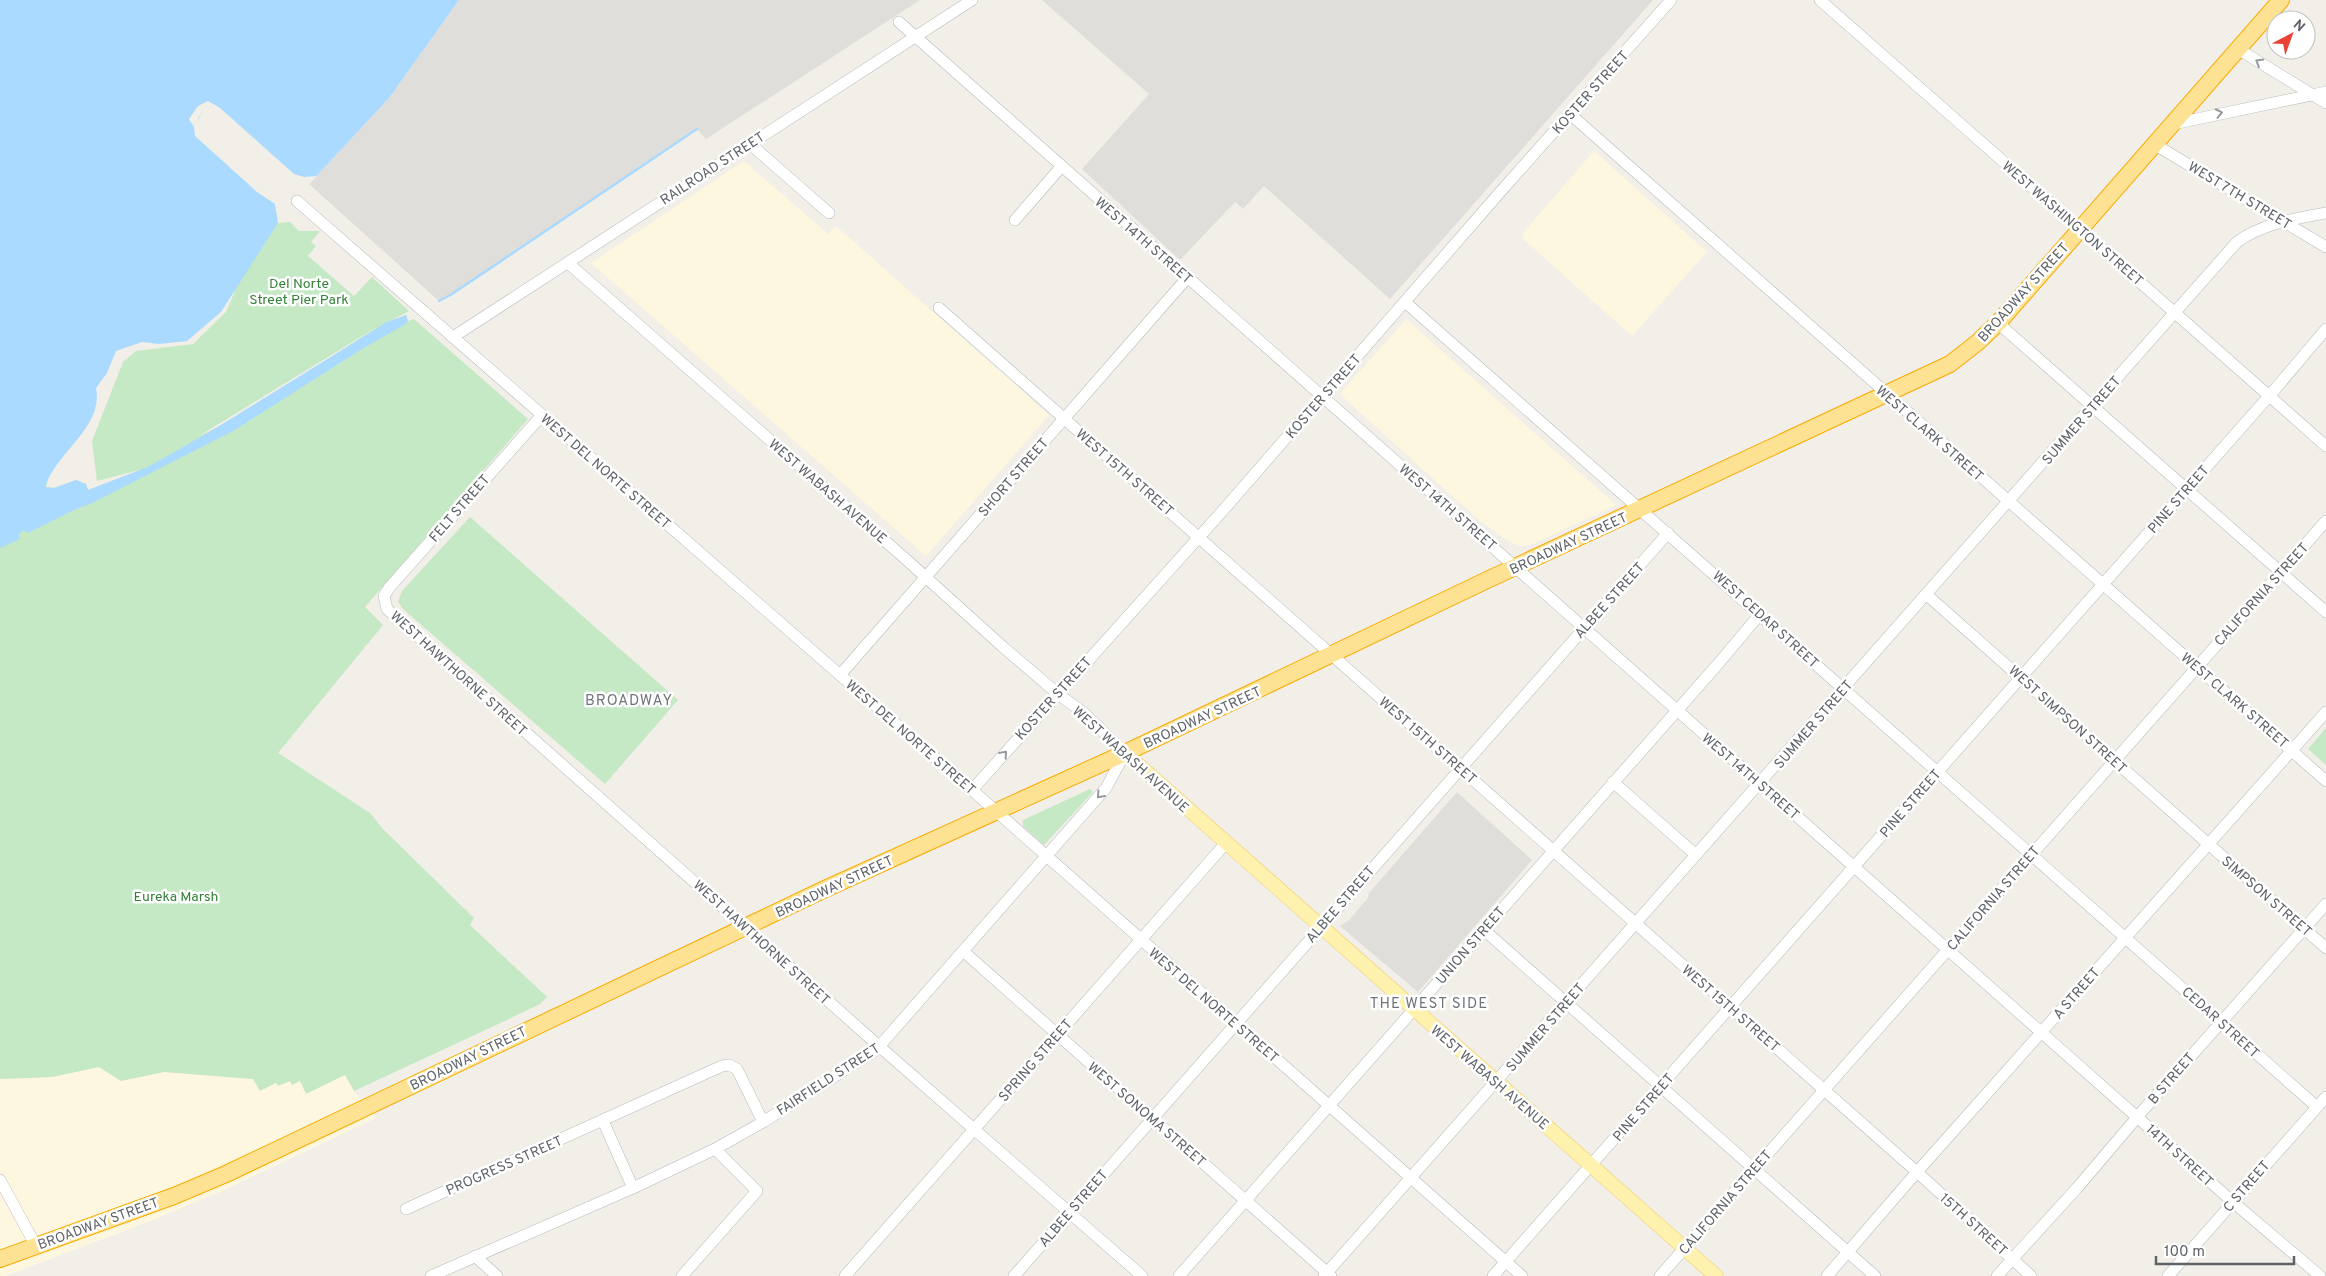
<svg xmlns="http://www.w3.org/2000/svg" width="2326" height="1276" viewBox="0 0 2326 1276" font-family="Overpass,sans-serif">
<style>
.commercial{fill:#fef7e0}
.industrial{fill:#e0deda}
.green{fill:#c5e8c5;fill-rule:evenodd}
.water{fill:#aadaff}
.pier{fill:#f1efe8}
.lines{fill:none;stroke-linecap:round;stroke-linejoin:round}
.stream{stroke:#aadaff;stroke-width:2.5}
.minor-casing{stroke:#b5b8bc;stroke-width:12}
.major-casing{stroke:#f2c960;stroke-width:15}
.highway-casing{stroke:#f9ab00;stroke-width:18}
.minor{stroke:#fff;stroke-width:11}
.major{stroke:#fff2af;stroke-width:14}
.highway{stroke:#fde293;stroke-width:16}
.oneway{stroke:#979a9d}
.labels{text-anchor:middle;stroke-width:5;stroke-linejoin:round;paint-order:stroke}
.street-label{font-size:14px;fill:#5f6368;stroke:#fff}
.park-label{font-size:14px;fill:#348238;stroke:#fff}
.neighbourhood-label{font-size:15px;letter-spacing:1px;fill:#70757a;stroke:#fff}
</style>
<rect width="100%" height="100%" fill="#f1efe8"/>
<g class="commercial">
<path d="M1594 151 1707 252 1632 336 1522 238 1524 232Z"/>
<path d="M744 161 828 234 836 226 1049 415 926 556 591 263Z"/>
<path d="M1406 319 1443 352 1616 505 1531 545 1522 546 1511 543 1479 520 1438 483 1340 394Z"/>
<path d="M99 1067 121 1081 164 1072 253 1079 276 1083 345 1074 354 1091 376 1118 222 1191 148 1222 5 1276H0V1079L52 1077Z"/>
</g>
<g class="industrial">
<path d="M459 0H920L706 139 697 129 452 294 439 301 309 184 389 98Z"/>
<path d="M1042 0H1653L1390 299 1264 186 1243 209 1235 202 1180 260 1082 169 1149 94Z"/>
<path d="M1457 792 1532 860 1418 992 1340 926 1349 920 1368 898 1369 893Z"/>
</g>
<g class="green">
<path d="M189 119 275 227 278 223 290 222 299 231H320L311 242 316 246 308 256 354 296 372 277 409 311 390 321 406 315 408 321 414 319 528 419 365 607 383 625 278 753 370 813 382 828 474 918 470 925 547 997 540 1004 513 1017 354 1091 345 1075 306 1094 300 1081 292 1085 290 1081 278 1086 276 1083 260 1091 253 1079 164 1072 121 1081 99 1067 52 1077 0 1079V149ZM235 291 226 312 193 344 136 351 123 362 92 441 97 481 143 469 88 490 86 484 76 480 54 488 46 487 63 426 119 336 170 342 187 341ZM382 324 305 374 216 428 199 436Z"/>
<path d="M470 517 678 700 605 784 404 610 398 602 402 591Z"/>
<path d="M2326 728V765L2308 749Z"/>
<path d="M1090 789 1093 792 1044 845 1023 826V820Z"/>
</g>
<path class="water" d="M0 0H459L389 98 309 184 301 181 213 109 203 111 196 124 279 205 278 223 221 312 187 341 159 344 142 342 116 351 107 373 96 388C104 427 56 452 45 487L54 488 76 480 86 484 88 490 148 467 216 428 387 322 406 315 408 321 404 325 362 349 233 431 92 503 74 510 28 533 24 530 19 534 20 539 0 548Z"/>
<path class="pier" d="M208 101 220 108 294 174 304 177 317 176 308 186 300 183 278 170 212 111H203L198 119 199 123 273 190 281 204V222L278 223 275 204 257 192 195 136 194 127 189 119 198 106Z"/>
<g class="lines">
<path class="stream" d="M439 301 452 294 697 129"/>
<defs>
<g id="minor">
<path d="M1820 0 2326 446"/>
<path d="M899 22 2233 1202 2320 1276"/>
<path d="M2238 49 2326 103"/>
<path d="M1570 114 2326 781"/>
<path d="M2173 124 2326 92"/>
<path d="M749 143 829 213"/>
<path d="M2154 144 2326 247"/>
<path d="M297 201 997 812 1522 1276"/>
<path d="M1015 220 1061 167"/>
<path d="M1405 302 2317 1107"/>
<path d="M939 308 1917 1172 2031 1276"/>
<path d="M1998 323 2326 612"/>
<path d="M453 337 972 0"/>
<path d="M542 415 389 588 384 596 387 609 880 1047 1142 1276"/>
<path d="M1927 595 2326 948"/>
<path d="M840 675 1187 278"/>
<path d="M1613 782 1696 855"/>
<path d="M972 790 1226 507 1502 190 1671 0"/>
<path d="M1483 929 1875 1276"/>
<path d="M963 951 1331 1276"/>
<path d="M603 1121 633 1188"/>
<path d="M0 1180 36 1246"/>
<path d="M406 1209 722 1066 729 1065 737 1069 763 1122"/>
<path d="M475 1256 497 1276"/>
<path d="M431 1276 633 1188 715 1149 763 1122 876 1050 1106 788 1125 753 1084 713 1058 694 1003 647 909 562 568 263"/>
<path d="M682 1276 757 1191 715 1149"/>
<path d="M845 1276 1226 843"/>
<path d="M1014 1276 1668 533"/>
<path d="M1179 1276 1718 664 1760 614"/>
<path d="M1324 1276 2237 242C2264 223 2294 219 2326 213"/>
<path d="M1493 1276 2277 387 2326 329"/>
<path d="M1660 1276 2326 521"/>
<path d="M1827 1276 1917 1172 2326 712"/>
<path d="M1997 1276 2077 1188 2145 1108 2326 904"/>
<path d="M2168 1276 2326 1097"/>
</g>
<path id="major" d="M1125 753 1716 1276"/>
<path id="highway" d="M0 1259 174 1196 226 1174 825 889 1125 753 1485 581 1950 364 1978 342 1998 323 2281 0"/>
</defs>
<use href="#minor" class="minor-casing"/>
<use href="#major" class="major-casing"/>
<use href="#highway" class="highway-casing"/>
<use href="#minor" class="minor"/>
<use href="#major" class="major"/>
<use href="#highway" class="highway"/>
</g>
<defs><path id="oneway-chevron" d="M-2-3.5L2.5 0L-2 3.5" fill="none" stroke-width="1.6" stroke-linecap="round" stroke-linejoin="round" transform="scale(1.25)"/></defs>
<g class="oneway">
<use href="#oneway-chevron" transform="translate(2259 62) rotate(-149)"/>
<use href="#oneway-chevron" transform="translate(2219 113) rotate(-12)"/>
<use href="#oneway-chevron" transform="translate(1004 754) rotate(-49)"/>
<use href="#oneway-chevron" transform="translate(1100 795) rotate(132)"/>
</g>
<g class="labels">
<g class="street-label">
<text transform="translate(1590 92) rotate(-48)" y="5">KOSTER STREET</text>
<text transform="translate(712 168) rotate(-33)" y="5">RAILROAD STREET</text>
<text transform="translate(2240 195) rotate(31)" y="5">WEST 7TH STREET</text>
<text transform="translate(2073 223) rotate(41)" y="5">WEST WASHINGTON STREET</text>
<text transform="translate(1144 240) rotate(41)" y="5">WEST 14TH STREET</text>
<text transform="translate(2023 292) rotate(-48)" y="5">BROADWAY STREET</text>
<text transform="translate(1323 396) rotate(-49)" y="5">KOSTER STREET</text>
<text transform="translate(2081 420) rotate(-49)" y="5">SUMMER STREET</text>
<text transform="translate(1930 433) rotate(41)" y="5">WEST CLARK STREET</text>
<text transform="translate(606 471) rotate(41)" y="5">WEST DEL NORTE STREET</text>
<text transform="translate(1125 472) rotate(41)" y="5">WEST 15TH STREET</text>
<text transform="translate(1013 477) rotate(-49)" y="5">SHORT STREET</text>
<text transform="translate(828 491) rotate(41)" y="5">WEST WABASH AVENUE</text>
<text transform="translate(2178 499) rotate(-49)" y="5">PINE STREET</text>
<text transform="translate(1448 507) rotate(41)" y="5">WEST 14TH STREET</text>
<text transform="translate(459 508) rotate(-49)" y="5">FELT STREET</text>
<text transform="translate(1568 543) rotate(-25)" y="5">BROADWAY STREET</text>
<text transform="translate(2261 594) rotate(-48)" y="5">CALIFORNIA STREET</text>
<text transform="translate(1609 600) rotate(-48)" y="5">ALBEE STREET</text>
<text transform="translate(1766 619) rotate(42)" y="5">WEST CEDAR STREET</text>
<text transform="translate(459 673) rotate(42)" y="5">WEST HAWTHORNE STREET</text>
<text transform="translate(1053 698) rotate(-48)" y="5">KOSTER STREET</text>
<text transform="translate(2235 700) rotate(41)" y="5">WEST CLARK STREET</text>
<text transform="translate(1202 717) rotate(-25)" y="5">BROADWAY STREET</text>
<text transform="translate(2068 719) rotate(42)" y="5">WEST SIMPSON STREET</text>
<text transform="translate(1813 724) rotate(-49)" y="5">SUMMER STREET</text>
<text transform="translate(911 737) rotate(41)" y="5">WEST DEL NORTE STREET</text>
<text transform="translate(1428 740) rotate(41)" y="5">WEST 15TH STREET</text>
<text transform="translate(1131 759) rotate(42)" y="5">WEST WABASH AVENUE</text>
<text transform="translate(1751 776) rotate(41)" y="5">WEST 14TH STREET</text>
<text transform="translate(1910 803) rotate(-49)" y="5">PINE STREET</text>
<text transform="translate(834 886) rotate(-25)" y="5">BROADWAY STREET</text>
<text transform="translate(2267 896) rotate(41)" y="5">SIMPSON STREET</text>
<text transform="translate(1993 898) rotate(-49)" y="5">CALIFORNIA STREET</text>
<text transform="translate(1340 904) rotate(-49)" y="5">ALBEE STREET</text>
<text transform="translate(762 942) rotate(42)" y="5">WEST HAWTHORNE STREET</text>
<text transform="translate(1470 945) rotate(-49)" y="5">UNION STREET</text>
<text transform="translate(2076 993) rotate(-49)" y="5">A STREET</text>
<text transform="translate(1214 1005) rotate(41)" y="5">WEST DEL NORTE STREET</text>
<text transform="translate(1731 1008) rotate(41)" y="5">WEST 15TH STREET</text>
<text transform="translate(2221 1022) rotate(42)" y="5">CEDAR STREET</text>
<text transform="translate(1545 1027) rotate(-49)" y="5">SUMMER STREET</text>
<text transform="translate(468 1058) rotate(-26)" y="5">BROADWAY STREET</text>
<text transform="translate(1035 1060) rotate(-49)" y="5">SPRING STREET</text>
<text transform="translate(1490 1077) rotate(41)" y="5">WEST WABASH AVENUE</text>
<text transform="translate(2171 1078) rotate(-49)" y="5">B STREET</text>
<text transform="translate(828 1079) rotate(-33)" y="5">FAIRFIELD STREET</text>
<text transform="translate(1643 1107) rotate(-49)" y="5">PINE STREET</text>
<text transform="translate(1147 1114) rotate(41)" y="5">WEST SONOMA STREET</text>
<text transform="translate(2180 1155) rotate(42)" y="5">14TH STREET</text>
<text transform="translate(504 1165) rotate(-24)" y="5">PROGRESS STREET</text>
<text transform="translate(2246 1186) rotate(-49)" y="5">C STREET</text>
<text transform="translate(1725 1202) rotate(-49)" y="5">CALIFORNIA STREET</text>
<text transform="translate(1073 1208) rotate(-49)" y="5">ALBEE STREET</text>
<text transform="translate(98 1223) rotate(-20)" y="5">BROADWAY STREET</text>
<text transform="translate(1974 1224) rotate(42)" y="5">15TH STREET</text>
</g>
<g class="park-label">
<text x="299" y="288">Del Norte<tspan x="299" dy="16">Street Pier Park</tspan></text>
<text x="176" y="901">Eureka Marsh</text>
</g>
<g class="neighbourhood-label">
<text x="629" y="705">BROADWAY</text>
<text x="1429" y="1008">THE WEST SIDE</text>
</g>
</g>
<g transform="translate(2291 35) rotate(41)"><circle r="24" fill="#ffffff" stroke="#bfc1c3"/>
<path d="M0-4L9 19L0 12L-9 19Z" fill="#ea4335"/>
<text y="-8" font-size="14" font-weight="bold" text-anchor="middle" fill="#5f6368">N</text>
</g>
<path d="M2156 1256v8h138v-8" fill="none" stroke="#5f6368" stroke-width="2.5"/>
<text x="2164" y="1256" font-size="15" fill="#5f6368" stroke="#ffffff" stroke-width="4" paint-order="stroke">100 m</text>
</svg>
